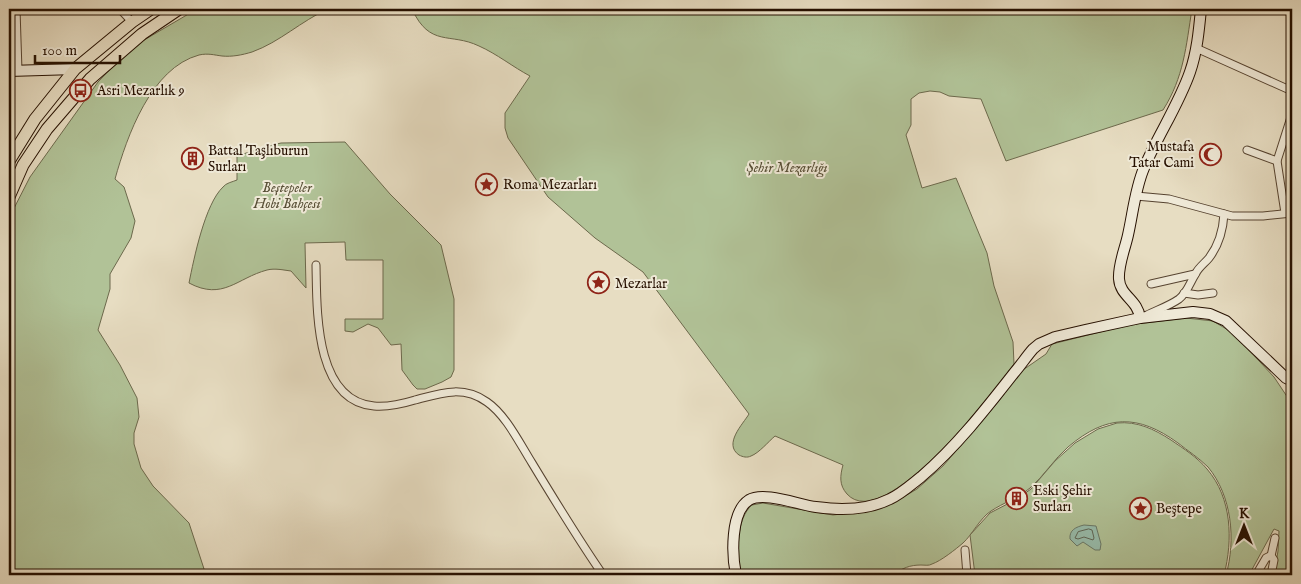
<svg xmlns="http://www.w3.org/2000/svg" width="1301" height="584" viewBox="0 0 1301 584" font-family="'IM FELL English',serif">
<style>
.green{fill:#b1c297;stroke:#6c694c}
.water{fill:#98bdac;stroke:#6a7867}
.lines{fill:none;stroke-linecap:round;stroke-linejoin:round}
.shore{stroke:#5f6656;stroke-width:1}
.street-casing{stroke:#564330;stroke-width:9}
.secondary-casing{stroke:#261000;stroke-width:12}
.primary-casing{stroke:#261000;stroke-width:13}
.street{stroke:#efe9d7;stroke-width:7}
.secondary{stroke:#efe9d7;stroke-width:10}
.primary{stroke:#e7ddc2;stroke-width:11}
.labels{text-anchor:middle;stroke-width:4;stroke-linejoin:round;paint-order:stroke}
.poi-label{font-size:14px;fill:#261000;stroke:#efe9d7;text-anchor:start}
.park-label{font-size:14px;font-style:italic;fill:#574e35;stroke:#efe9d7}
</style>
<rect width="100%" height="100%" fill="#e7ddc2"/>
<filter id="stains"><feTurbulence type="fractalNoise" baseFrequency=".004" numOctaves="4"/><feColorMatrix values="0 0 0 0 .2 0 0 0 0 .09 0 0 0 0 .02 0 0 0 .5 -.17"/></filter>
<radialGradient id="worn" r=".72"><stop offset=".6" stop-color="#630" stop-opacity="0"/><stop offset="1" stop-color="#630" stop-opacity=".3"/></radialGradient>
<g class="green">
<path d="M197 9H328C301 21 280 42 252 52 242 55 232 57 222 56 214 55 208 53 199 55 151 68 127 136 115 179L124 187 135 221 131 238 110 274V289L98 330 120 365 137 398 139 417 134 433V444L141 468 153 486 189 523 206 575H9V218L30 177 98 82 117 62 139 43Z"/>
<path d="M412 9H1192C1186 46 1184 77 1163 110L1006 161 981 99 949 96 940 92 930 91 919 93 911 99V125L906 135 922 188 956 178 987 253 994 286 1013 342 1014 364C994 391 884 535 847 494 839 485 840 476 843 465L775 436C768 442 759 453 751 456 747 458 743 457 739 455 723 444 743 424 749 414L643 272 595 238 548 197 508 138 505 128V113L530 76C513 67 497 54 479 46 450 32 430 48 412 9Z"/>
<path d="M345 142 390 194 441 245 454 299V370L451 377 442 382 425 389H417L413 385 402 370 401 344 391 345 378 328 368 324 353 332 345 331V319H383V260H346L345 242 305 243 306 288 291 271C283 270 275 268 267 270 237 278 223 301 189 283 194 258 205 204 223 187 226 183 232 182 237 180V156L265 147 281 143Z"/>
<path d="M1186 318 1213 321 1233 333 1274 377 1292 404V575H1274L1278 551 1279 531 1274 529 1249 575H1226C1236 540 1232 496 1208 467 1199 458 1188 451 1178 443 1138 414 1107 414 1068 447 1054 459 1044 476 1030 488 1018 498 1003 503 991 511 980 518 972 535 963 543 956 549 941 561 932 564 929 566 925 565 921 565 910 565 902 568 894 575H741C736 557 736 518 752 505L763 503 833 515 874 510 893 503 917 489 943 466 999 401 1020 372 1046 354 1052 344 1128 325Z"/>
<path d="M1117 423C1137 421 1154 429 1171 440 1184 449 1197 457 1207 469 1232 498 1233 540 1224 575H975L970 535 990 513 1017 499 1031 489 1055 461 1075 443 1098 429Z"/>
</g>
<path class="water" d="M1084 525 1096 526 1101 544 1100 550H1095L1083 542 1077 546 1070 539C1069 530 1076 527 1084 525Z"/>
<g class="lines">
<path class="shore" d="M1089 529 1092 530 1094 538 1093 540 1084 537 1078 539 1075 538 1078 532Z"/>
<defs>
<g id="street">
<path d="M16 9 18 71"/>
<path d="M120 9 132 22"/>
<path d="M1196 48 1292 91"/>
<path d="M1247 150 1277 161"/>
<path d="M1136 196 1169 199 1232 216H1263L1292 213"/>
<path d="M1285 213 1277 161 1292 114"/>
<path d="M316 265C317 308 314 401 374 406 387 407 402 404 415 400 441 393 463 385 487 402 506 415 520 444 532 463 555 501 578 539 603 575"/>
<path d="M1151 284 1195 274"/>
<path d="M1184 293 1198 295 1213 293"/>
<path d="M1147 315C1157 310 1169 306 1179 299 1188 292 1190 282 1196 273 1199 267 1205 263 1209 258 1219 245 1223 231 1224 214"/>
<path d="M965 550 967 575"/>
<path d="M1271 556 1275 538"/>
<path d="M1256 575 1266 558 1270 556 1272 557 1274 560 1271 575"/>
</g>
<g id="secondary">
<path d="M9 71 75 69"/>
<path d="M1140 318C1138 300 1120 296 1119 279 1118 265 1125 249 1128 235 1133 213 1135 189 1144 168 1157 137 1179 104 1190 72 1197 52 1199 30 1201 9"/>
<path d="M736 575C732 556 730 512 749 500 764 491 799 505 816 507 824 508 834 509 842 509 858 509 876 506 890 499 901 494 912 484 921 477 956 447 985 410 1014 373 1021 365 1026 357 1033 349L1039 344 1055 337 1085 330 1140 318 1193 312 1210 314 1226 321 1286 378 1292 381"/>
</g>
<g id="primary">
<path d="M9 161 35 119 75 69 132 22 151 9"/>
<path d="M9 197 23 165 47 129 90 79 142 34 179 9"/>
</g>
</defs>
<use href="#street" class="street-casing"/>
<use href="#secondary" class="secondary-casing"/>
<use href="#primary" class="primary-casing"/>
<use href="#street" class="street"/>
<use href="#secondary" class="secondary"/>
<use href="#primary" class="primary"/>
</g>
<defs>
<symbol id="bus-ring" viewBox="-11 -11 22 22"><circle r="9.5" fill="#efe9d7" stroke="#8f2418" stroke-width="1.5"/><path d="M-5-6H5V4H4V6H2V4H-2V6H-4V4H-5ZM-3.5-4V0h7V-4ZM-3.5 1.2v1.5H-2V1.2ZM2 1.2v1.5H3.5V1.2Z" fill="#8f2418"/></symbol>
<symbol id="mosque-ring" viewBox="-11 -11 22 22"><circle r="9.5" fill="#efe9d7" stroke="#8f2418" stroke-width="1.5"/><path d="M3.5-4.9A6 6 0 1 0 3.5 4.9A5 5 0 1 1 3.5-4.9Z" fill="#8f2418"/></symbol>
<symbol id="building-ring" viewBox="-11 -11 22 22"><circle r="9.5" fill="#efe9d7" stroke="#8f2418" stroke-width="1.5"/><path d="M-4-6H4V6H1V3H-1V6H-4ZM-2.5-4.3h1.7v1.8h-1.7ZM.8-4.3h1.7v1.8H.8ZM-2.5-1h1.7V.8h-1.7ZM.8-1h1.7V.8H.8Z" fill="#8f2418"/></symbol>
<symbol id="sight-ring" viewBox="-11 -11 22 22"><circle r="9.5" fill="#efe9d7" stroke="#8f2418" stroke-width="1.5"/><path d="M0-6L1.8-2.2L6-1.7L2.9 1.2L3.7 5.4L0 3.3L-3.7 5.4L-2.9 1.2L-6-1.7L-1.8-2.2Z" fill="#8f2418"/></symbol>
</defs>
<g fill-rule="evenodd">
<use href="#bus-ring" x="68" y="78" width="25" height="25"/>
<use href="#mosque-ring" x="1198" y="142" width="25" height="25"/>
<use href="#building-ring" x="180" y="146" width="25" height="25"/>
<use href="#sight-ring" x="474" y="172" width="25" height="25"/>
<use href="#sight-ring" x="586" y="270" width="25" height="25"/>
<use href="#building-ring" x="1004" y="486" width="25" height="25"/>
<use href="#sight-ring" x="1128" y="496" width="25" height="25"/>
</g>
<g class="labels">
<g class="poi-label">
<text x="97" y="95">Asri Mezarlık 9</text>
<text x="1194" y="151" text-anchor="end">Mustafa<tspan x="1194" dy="16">Tatar Cami</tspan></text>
<text x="208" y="155">Battal Taşlıburun<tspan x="208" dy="16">Surları</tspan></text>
<text x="503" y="189">Roma Mezarları</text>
<text x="615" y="288">Mezarlar</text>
<text x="1033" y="495">Eski Şehir<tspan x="1033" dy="16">Surları</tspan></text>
<text x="1156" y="513">Beştepe</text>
</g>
<g class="park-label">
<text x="787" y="172">Şehir Mezarlığı</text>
<text x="287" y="192">Beştepeler<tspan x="287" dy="16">Hobi Bahçesi</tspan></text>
</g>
</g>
<rect width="1301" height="584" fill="none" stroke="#e7ddc2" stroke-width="30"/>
<rect x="10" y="10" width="1281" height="564" fill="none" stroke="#261000" stroke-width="2.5"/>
<rect x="15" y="15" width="1271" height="554" fill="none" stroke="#261000"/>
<g transform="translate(1244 526)" stroke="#efe9d7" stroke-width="4" paint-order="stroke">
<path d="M0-4L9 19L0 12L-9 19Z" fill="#261000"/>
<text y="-8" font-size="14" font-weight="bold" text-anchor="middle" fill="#261000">K</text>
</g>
<path d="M35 55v8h85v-8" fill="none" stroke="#261000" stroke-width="2.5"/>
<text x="42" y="55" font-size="15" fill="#261000" stroke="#efe9d7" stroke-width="4" paint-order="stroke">100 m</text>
<rect width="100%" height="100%" filter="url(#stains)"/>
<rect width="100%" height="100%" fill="url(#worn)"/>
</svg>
